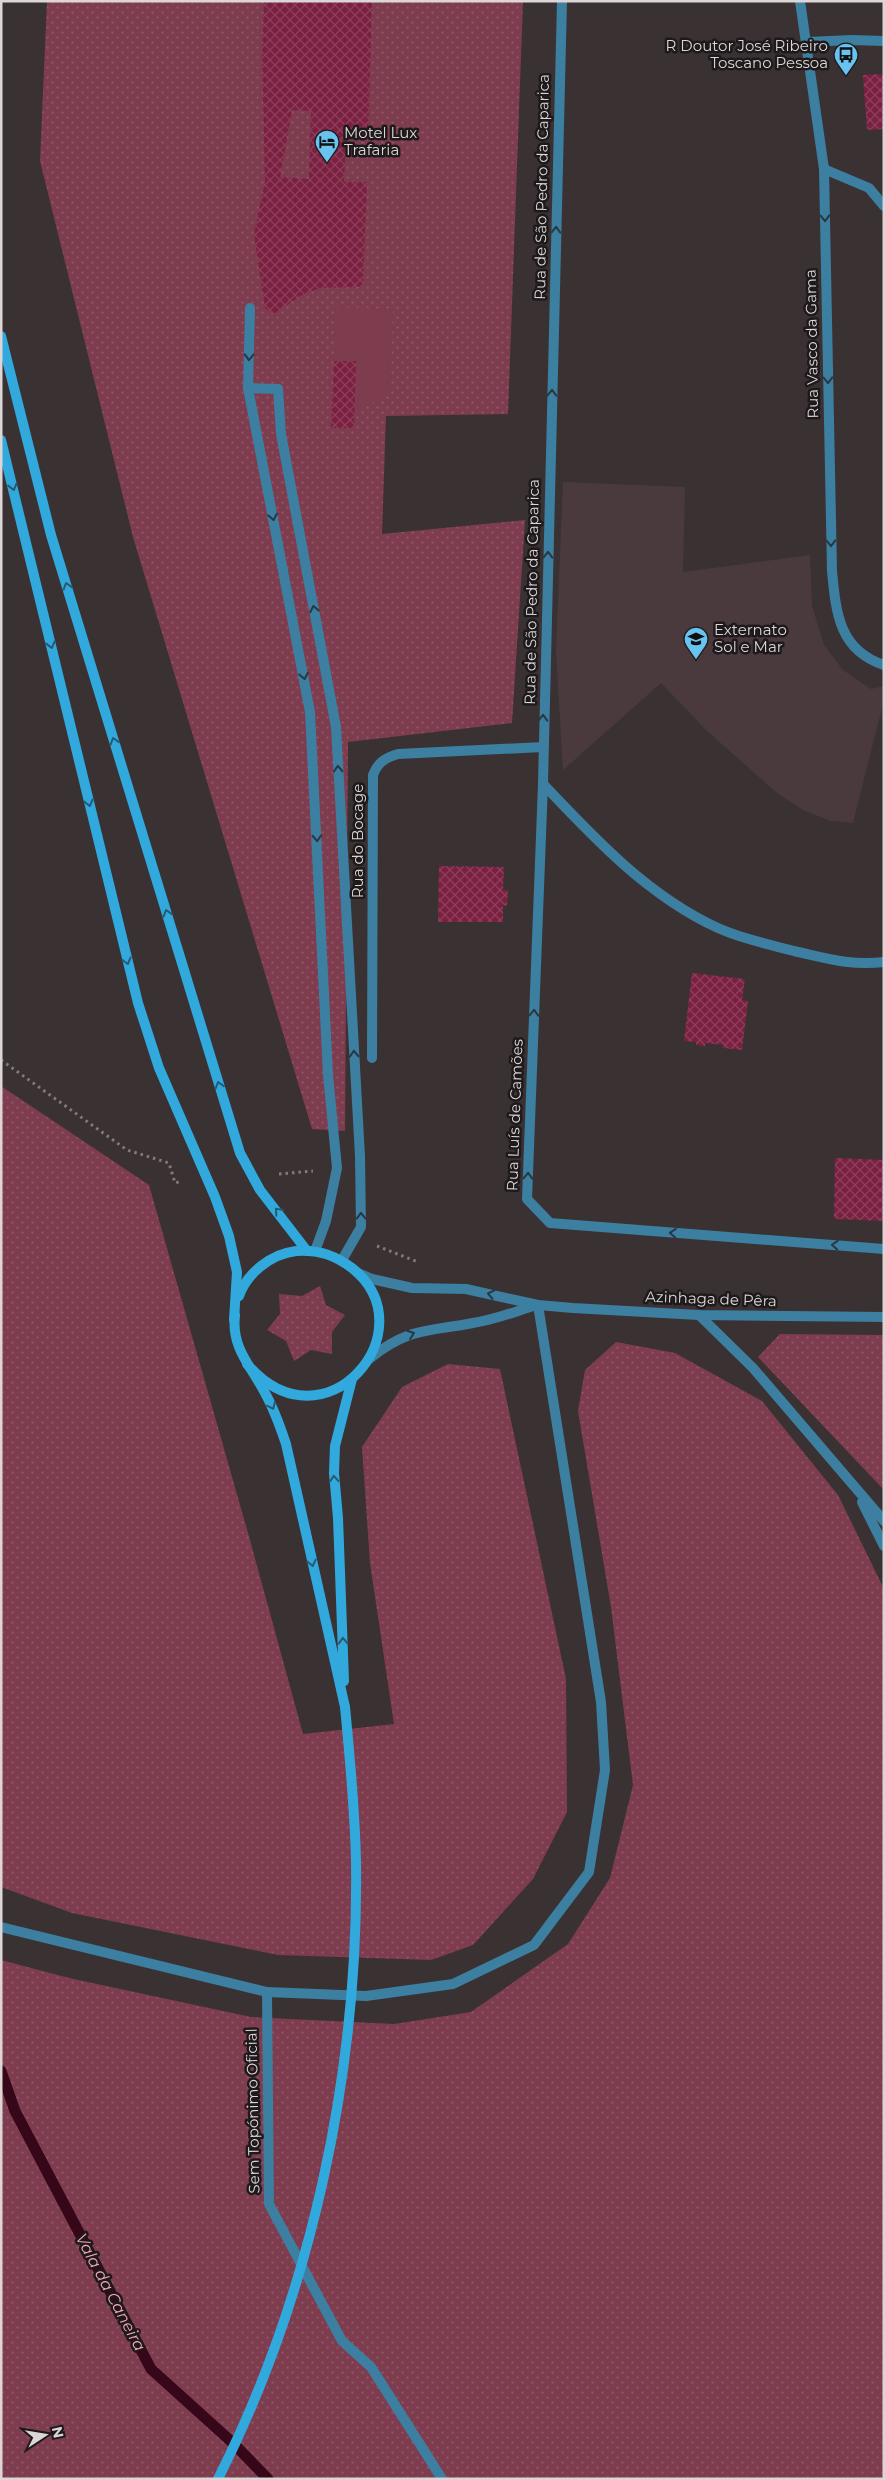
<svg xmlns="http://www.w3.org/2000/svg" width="885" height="2480" viewBox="0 0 885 2480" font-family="Montserrat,sans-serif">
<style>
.built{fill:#4a3a3e}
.grass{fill:url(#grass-dots)}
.green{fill:#7e3c4f}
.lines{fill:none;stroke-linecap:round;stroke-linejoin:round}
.stream{stroke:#360718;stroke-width:11}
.building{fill:url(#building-cross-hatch);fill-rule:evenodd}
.path{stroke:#827b7c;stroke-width:3;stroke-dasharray:2.5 4;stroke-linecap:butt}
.service{stroke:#3d7fa0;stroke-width:10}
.minor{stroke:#3d7fa0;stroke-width:10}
.tertiary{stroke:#3d7fa0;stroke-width:10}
.secondary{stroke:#31a9dd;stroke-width:10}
.secondary-bridge{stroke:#31a9dd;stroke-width:10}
.oneway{stroke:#273843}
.oneway2{stroke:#275a72}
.labels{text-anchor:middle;stroke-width:5;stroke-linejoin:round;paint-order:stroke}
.poi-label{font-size:15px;fill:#dcd6d7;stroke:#1e1a1b;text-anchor:start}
.street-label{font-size:15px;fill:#dcd6d7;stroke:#1e1a1b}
.water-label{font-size:16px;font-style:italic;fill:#f4a6b9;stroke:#1e1a1b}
</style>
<defs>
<pattern id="grass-dots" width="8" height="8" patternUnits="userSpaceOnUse" patternTransform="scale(1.25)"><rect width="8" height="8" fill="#7e3c4f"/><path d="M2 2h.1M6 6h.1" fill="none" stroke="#905768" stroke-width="1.8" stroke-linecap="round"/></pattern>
<pattern id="building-cross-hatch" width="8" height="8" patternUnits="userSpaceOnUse" patternTransform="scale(1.25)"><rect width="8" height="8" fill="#7b2040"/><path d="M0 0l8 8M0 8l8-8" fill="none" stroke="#8d405b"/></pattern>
</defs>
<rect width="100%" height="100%" fill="#3a3133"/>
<path class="built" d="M563 482 685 487 683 572 810 555 812 606 824 645 843 670 871 689 884 686V700L853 823 831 821 803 810 777 793 706 730 661 683 563 770 556 651Z"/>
<g class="grass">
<path d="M47 1H523L508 414 386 416 382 534 525 520 512 723 348 742 345 1131 312 1129 133 537 40 161Z"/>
<path d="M1 1086 149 1185 250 1540 303 1734 394 1724 370 1563 362 1447 402 1387 448 1364 500 1369 566 1679 567 1812 533 1879 473 1945 431 1960 278 1955 72 1913 1 1887Z"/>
<path d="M320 1286 326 1305 345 1315 332 1332V1354L311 1350 294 1361 286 1341 267 1330 280 1314 279 1294 302 1296Z"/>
<path d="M780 1334 884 1335V1490L758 1357Z"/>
<path d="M616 1342 675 1353 762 1401 838 1495 884 1589V2479H1V1960L69 1978 251 2017 394 2024 471 2012 568 1944 610 1878 633 1785 611 1607 578 1411 585 1370Z"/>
</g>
<path class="green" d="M335 307 393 309 390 390 354 416 356 362 334 361Z"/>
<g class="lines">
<path class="stream" d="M1 2071 15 2111 151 2369 234 2444 268 2479"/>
</g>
<g class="building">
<path d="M264 1H372L368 136 346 135 344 182H367L363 283 359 287 320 288 300 296 274 314 265 308 254 234 265 181 262 55ZM292 110 311 111 309 179 280 177Z"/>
<path d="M884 74V129L867 130 863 75Z"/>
<path d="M334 361H356L354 428H331Z"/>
<path d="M439 866 504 867 503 890H508L507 906 503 905V922H438Z"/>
<path d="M692 973 745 979 742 1000 748 1001 742 1050 723 1048 724 1045 705 1043V1046L696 1045V1042L684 1041Z"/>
<path d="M835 1158 884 1160V1221L834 1219Z"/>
</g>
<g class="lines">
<g class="path">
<path d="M1 1060 127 1150 169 1163 175 1183 182 1181"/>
<path d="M279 1174 313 1171"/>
<path d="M377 1246 418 1262"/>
</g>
<g class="service">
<path d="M250 308 248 388 310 712 328 1075 337 1168 326 1221 315 1251"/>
<path d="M248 388 278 389 281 434 336 727 360 1156 361 1227 342 1260"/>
<path d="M699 1315 753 1368 884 1521"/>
<path d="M862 1502 884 1546"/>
</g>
<g class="minor">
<path d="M562 1 543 784 527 1199 550 1223 884 1249"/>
<path d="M800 1 824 169 832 571C836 613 839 650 884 665"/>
<path d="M807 42 852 40 884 41"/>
<path d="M824 169 869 188 884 206"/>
<path d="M543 784C594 838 648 896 718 928 742 939 768 944 794 951 826 958 850 966 884 962"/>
<path d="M372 1058 373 775C378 762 385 758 398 754L543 747"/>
<path d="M1 1927 267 1992 366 1996 453 1984 534 1945 589 1872 605 1770 601 1702 538 1305"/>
<path d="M267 1992 269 2204 342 2341 371 2367 442 2479"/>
</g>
<g class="tertiary">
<path d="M358 1273 372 1279 412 1288 466 1289 538 1305 573 1308 699 1315 884 1317"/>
<path d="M369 1359C409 1327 427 1332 473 1323 495 1320 516 1311 537 1305"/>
</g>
<g class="secondary">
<path d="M1 336 51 535 240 1153 260 1190 307 1251"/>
<path d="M1 440 138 1003 159 1068 215 1197 229 1236 237 1272 234 1320"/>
<path d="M239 1296C247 1273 271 1254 296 1251 318 1249 335 1255 352 1268 430 1330 324 1454 247 1364"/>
<path d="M235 1315C231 1348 251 1366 265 1393 274 1409 280 1426 286 1444L345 1707"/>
<path d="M344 1681 338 1518 334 1473 335 1446 352 1379"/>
</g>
<path class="secondary-bridge" d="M218 2479C312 2293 359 2070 356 1862 355 1810 350 1759 345 1707"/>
</g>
<defs><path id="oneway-chevron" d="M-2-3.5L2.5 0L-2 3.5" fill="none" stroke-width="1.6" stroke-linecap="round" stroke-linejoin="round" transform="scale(1.25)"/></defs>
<g class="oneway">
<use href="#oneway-chevron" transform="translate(825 218) rotate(89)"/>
<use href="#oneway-chevron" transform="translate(556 230) rotate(-89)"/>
<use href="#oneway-chevron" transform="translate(249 357) rotate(91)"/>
<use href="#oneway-chevron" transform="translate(828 380) rotate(89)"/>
<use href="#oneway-chevron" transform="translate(552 393) rotate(-89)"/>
<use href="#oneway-chevron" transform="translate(273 517) rotate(79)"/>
<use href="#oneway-chevron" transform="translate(831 543) rotate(89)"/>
<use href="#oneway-chevron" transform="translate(548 555) rotate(-89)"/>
<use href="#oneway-chevron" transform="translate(314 609) rotate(-101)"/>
<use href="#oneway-chevron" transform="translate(304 676) rotate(79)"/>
<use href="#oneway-chevron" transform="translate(543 718) rotate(-89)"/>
<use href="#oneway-chevron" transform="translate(338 769) rotate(-93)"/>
<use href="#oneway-chevron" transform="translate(317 838) rotate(87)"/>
<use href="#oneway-chevron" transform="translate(534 1013) rotate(-88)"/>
<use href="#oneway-chevron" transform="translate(354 1054) rotate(-93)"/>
<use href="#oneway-chevron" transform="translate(528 1176) rotate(-88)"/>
<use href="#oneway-chevron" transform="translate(361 1216) rotate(-91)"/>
<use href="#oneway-chevron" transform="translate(673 1233) rotate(-176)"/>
<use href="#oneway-chevron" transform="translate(835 1245) rotate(-176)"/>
<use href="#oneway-chevron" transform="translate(491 1294) rotate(-167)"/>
<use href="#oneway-chevron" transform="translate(411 1334) rotate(-20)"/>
</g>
<g class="oneway2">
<use href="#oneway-chevron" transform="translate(13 487) rotate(76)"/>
<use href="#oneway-chevron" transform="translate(67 586) rotate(-107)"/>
<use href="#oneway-chevron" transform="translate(51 645) rotate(76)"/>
<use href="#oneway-chevron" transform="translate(114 741) rotate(-107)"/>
<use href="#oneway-chevron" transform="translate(89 803) rotate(76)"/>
<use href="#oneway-chevron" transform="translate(167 913) rotate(-107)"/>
<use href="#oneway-chevron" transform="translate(127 961) rotate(75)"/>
<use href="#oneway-chevron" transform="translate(219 1085) rotate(-107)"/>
<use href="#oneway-chevron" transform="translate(278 1211) rotate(-131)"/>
<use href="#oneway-chevron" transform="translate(272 1406) rotate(65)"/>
<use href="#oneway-chevron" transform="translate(334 1479) rotate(-94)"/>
<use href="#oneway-chevron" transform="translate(312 1563) rotate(77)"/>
<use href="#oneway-chevron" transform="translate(343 1641) rotate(-92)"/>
</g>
<defs>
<symbol id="bus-pin" viewBox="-11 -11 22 30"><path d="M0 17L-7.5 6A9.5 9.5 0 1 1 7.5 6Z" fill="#69c3f1" stroke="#1e1a1b"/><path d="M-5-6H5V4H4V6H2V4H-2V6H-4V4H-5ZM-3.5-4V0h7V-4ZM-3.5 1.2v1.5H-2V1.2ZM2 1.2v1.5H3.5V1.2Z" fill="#111"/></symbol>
<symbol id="hotel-pin" viewBox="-11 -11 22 30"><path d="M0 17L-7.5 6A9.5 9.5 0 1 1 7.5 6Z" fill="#69c3f1" stroke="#1e1a1b"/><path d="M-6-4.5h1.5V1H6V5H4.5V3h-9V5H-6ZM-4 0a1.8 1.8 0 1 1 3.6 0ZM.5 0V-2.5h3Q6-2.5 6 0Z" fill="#111"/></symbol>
<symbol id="school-pin" viewBox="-11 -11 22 30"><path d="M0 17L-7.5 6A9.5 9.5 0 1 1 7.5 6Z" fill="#69c3f1" stroke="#1e1a1b"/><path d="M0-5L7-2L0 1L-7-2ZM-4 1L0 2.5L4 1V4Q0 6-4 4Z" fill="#111"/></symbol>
</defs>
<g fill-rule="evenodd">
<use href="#bus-pin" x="832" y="41" width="28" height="38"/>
<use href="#hotel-pin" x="313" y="128" width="28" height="38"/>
<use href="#school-pin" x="682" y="625" width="28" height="38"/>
</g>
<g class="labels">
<g class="poi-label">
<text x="828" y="51" text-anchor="end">R Doutor José Ribeiro<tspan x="828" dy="17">Toscano Pessoa</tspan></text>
<text x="344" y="138">Motel Lux<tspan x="344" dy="17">Trafaria</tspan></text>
<text x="714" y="635">Externato<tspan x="714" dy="17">Sol e Mar</tspan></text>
</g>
<g class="street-label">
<text transform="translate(542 187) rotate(-89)" y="5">Rua de São Pedro da Caparica</text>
<text transform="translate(812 344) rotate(-91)" y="5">Rua Vasco da Gama</text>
<text transform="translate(532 592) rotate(-89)" y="5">Rua de São Pedro da Caparica</text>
<text transform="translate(358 841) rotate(-90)" y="5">Rua do Bocage</text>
<text transform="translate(515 1115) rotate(-88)" y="5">Rua Luís de Camões</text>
<text transform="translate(711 1299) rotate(2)" y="5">Azinhaga de Pêra</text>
<text transform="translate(253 2111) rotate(-91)" y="5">Sem Topónimo Oficial</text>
</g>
<g class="water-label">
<text transform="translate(111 2292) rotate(62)" y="6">Vala da Caneira</text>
</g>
</g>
<rect width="885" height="2480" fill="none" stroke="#dcd6d7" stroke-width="5"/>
<g transform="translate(45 2435) rotate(78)" stroke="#1e1a1b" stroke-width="4" paint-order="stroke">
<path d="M0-4L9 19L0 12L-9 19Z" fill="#dcd6d7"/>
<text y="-8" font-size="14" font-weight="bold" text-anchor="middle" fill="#dcd6d7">N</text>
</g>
</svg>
